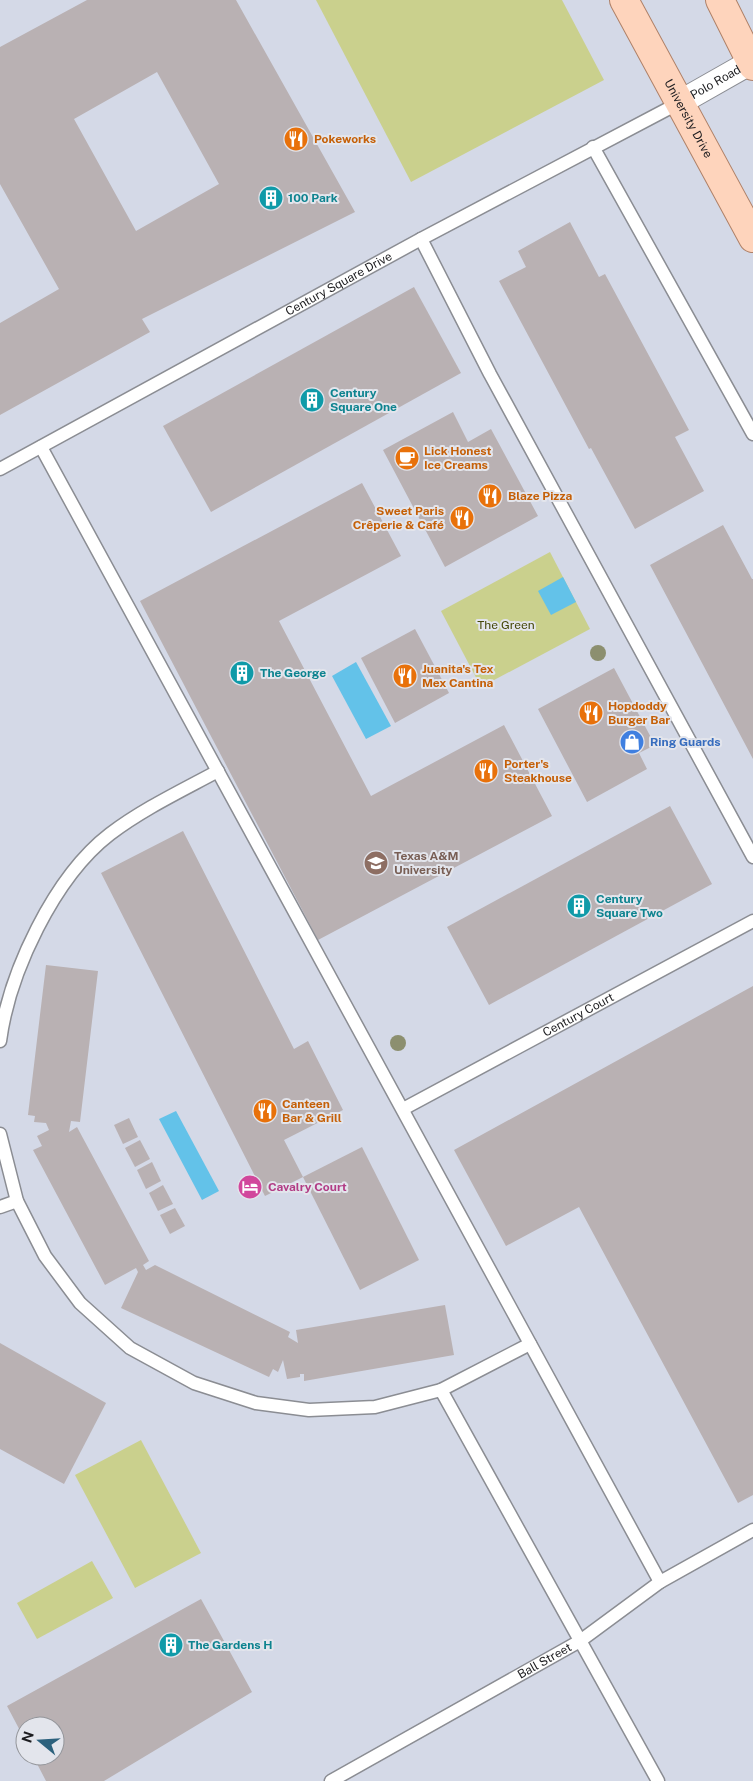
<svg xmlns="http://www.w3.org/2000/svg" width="753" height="1781" viewBox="0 0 753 1781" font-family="'Public Sans',sans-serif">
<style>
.built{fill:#d4d9e7;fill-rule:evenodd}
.green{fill:#cad08d}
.water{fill:#63c2e9}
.building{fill:#b9b1b3;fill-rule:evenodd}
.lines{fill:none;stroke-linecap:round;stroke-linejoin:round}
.lane-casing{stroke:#8b8d93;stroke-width:15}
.street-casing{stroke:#8b8d93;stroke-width:26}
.primary-casing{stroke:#af8168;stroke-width:30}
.lane{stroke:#fff;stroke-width:12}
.street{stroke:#fff;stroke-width:24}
.primary{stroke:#fed4bc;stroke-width:28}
.tree{fill:#8c8f6f}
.labels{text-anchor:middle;stroke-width:4;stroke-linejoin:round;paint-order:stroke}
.street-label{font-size:12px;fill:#1c1c1f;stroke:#e3e5ec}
.food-label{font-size:12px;font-weight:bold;fill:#c56008;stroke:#e3e5ec;text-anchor:start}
.culture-label{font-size:12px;font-weight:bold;fill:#0d838f;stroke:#e3e5ec;text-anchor:start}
.park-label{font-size:12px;fill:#454808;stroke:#e3e5ec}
.shop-label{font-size:12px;font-weight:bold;fill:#366cbe;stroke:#e3e5ec;text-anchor:start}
.education-label{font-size:12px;font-weight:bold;fill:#785e54;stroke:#e3e5ec;text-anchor:start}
.hotel-label{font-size:12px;font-weight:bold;fill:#b23c85;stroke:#e3e5ec;text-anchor:start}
</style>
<rect width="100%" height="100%" fill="#e3e5ec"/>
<path class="built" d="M0 0H753V1781H0ZM25 1726H55V1756H25Z"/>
<g class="green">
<path d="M316 0H562L604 80 411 182Z"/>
<path d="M550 552 590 629 481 687 441 611Z"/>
<path d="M141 1440 201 1553 135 1588 75 1475Z"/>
<path d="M92 1561 113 1598 37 1639 17 1603Z"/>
</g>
<g class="water">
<path d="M563 577 576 602 551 615 538 591Z"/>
<path d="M356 662 391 726 366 739 332 676Z"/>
<path d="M176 1111 219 1191 202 1200 159 1119Z"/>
</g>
<g class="building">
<path d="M87 0H236L355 212 142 319 150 332 0 415V323L59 289 0 184V47ZM157 72 219 184 136 231 74 119Z"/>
<path d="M570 222 599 277 605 274 689 430 675 437 704 491 635 529 591 448 589 449 499 281 526 267 518 251Z"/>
<path d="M414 287 461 373 211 512 163 426Z"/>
<path d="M453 412 468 442 491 429 538 516 445 567 383 450Z"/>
<path d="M362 483 401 556 279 621 371 796 504 725 552 816 318 940 140 601Z"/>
<path d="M723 525 752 579H753V759L650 565Z"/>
<path d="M415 629 449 693 395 723 361 658Z"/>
<path d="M614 668 655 745 639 753 647 769 587 802 538 709Z"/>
<path d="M670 806 712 884 489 1005 447 927Z"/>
<path d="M183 831 294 1049 308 1041 343 1110 284 1140 303 1177 265 1196 101 873Z"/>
<path d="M46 965 98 971 80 1122 71 1121 69 1132 77 1127 149 1261 143 1265 146 1270 155 1265 290 1332 288 1337 298 1343 296 1330 445 1305 454 1355 304 1381V1374H300V1377L287 1379 283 1360 278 1372 273 1369 269 1377 121 1308 138 1272 136 1268 105 1285 33 1150 42 1146 37 1136 49 1130 46 1123 34 1122 35 1116 28 1115Z"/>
<path d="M753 986V1495L738 1503 579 1207 506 1246 454 1150Z"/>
<path d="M129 1118 138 1137 123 1144 114 1125Z"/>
<path d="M140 1140 150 1159 135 1167 125 1148Z"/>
<path d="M362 1147 419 1260 360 1290 303 1177Z"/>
<path d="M152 1162 161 1181 146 1189 137 1170Z"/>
<path d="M163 1185 173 1204 158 1211 149 1193Z"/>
<path d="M175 1208 185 1226 170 1234 160 1215Z"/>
<path d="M0 1343 106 1403 64 1484 0 1449Z"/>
<path d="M201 1599 252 1692 104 1781H46L33 1756H55V1726H25V1740L7 1706Z"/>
</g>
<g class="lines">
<defs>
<g id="lane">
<path d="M593 147 753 434"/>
<path d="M421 239 490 374 753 857"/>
<path d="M41 447 660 1582"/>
<path id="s1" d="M0 469 421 239 679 103"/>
<path d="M0 1041C9 973 54 877 110 834 143 809 181 791 218 771"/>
<path id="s2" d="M403 1109 753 921"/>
<path d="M0 1134 17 1201 45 1256 80 1303 130 1348 194 1383 256 1403 309 1410 375 1407 441 1390 530 1344"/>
<path d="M0 1207 17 1201"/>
<path d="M441 1390 658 1781"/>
<path id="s3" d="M331 1781 580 1641 660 1582 753 1530"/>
</g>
<g id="street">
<path id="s4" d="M679 103 753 61"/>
</g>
<g id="primary">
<path id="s5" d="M624 0 753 238"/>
<path d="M720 0 753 66"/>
</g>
</defs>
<use href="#lane" class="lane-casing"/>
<use href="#street" class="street-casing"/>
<use href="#primary" class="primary-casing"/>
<use href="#lane" class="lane"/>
<use href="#street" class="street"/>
<use href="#primary" class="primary"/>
</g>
<g class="tree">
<circle cx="598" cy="653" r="8"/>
<circle cx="398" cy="1043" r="8"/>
</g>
<defs>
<symbol id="restaurant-disc" viewBox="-11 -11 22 22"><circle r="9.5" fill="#e8710a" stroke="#e3e5ec"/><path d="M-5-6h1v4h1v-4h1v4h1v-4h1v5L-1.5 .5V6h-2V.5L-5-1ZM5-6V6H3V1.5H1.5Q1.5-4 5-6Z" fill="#fff"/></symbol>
<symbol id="building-disc" viewBox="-11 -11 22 22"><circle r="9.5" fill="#0f9aa8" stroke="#e3e5ec"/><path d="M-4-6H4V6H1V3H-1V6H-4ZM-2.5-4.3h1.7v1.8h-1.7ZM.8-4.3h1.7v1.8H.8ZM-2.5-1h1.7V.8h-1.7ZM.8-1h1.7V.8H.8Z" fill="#fff"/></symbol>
<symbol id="cafe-disc" viewBox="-11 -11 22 22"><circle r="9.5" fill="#e8710a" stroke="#e3e5ec"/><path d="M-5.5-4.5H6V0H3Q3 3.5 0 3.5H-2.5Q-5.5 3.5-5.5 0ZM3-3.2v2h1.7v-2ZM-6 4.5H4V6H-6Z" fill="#fff"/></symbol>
<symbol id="shop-disc" viewBox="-11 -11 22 22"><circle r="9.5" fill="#3f7fe0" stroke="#e3e5ec"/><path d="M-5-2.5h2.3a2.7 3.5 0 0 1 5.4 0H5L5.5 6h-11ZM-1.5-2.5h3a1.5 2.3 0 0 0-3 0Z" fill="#fff"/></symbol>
<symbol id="university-disc" viewBox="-11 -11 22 22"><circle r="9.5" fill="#8d6e63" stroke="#e3e5ec"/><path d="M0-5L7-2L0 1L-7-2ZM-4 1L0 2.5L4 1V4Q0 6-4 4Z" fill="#fff"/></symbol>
<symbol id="hotel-disc" viewBox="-11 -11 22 22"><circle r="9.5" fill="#d1479c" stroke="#e3e5ec"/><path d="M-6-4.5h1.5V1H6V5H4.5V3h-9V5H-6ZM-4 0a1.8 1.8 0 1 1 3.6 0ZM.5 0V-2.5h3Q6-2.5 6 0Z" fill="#fff"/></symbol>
</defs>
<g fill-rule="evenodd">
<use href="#restaurant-disc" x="282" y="125" width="28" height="28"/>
<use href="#building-disc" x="257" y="184" width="28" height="28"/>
<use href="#building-disc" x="298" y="386" width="28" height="28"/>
<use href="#cafe-disc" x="393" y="444" width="28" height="28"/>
<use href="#restaurant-disc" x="476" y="482" width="28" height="28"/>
<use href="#restaurant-disc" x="448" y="504" width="28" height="28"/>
<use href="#building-disc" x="228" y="659" width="28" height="28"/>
<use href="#restaurant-disc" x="391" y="662" width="28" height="28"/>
<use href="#restaurant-disc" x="577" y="699" width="28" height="28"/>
<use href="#shop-disc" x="618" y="728" width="28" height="28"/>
<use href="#restaurant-disc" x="472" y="757" width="28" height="28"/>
<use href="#university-disc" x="362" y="849" width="28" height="28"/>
<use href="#building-disc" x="565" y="892" width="28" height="28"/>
<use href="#restaurant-disc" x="251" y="1097" width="28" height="28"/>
<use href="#hotel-disc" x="236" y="1173" width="28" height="28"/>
<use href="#building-disc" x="157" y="1631" width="28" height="28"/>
</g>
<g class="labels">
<g class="street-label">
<text dy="4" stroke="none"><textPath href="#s4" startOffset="42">Polo Road</textPath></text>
<text dy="4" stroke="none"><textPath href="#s5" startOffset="135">University Drive</textPath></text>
<text dy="4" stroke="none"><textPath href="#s1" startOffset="386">Century Square Drive</textPath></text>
<text dy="4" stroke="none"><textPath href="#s2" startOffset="199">Century Court</textPath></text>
<text dy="4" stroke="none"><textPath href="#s3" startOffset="245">Ball Street</textPath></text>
</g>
<g class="food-label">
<text x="314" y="143">Pokeworks</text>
<text x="424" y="455">Lick Honest<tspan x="424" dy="14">Ice Creams</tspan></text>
<text x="508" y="500">Blaze Pizza</text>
<text x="444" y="515" text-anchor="end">Sweet Paris<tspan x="444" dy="14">Crêperie &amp; Café</tspan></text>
<text x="422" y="673">Juanita's Tex<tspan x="422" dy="14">Mex Cantina</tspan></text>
<text x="608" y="710">Hopdoddy<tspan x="608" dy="14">Burger Bar</tspan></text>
<text x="504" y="768">Porter's<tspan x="504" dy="14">Steakhouse</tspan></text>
<text x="282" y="1108">Canteen<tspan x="282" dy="14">Bar &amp; Grill</tspan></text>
</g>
<g class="culture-label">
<text x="288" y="202">100 Park</text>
<text x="330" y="397">Century<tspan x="330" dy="14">Square One</tspan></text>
<text x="260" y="677">The George</text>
<text x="596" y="903">Century<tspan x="596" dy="14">Square Two</tspan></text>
<text x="188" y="1649">The Gardens H</text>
</g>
<g class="park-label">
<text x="506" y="629">The Green</text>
</g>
<g class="shop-label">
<text x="650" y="746">Ring Guards</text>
</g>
<g class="education-label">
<text x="394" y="860">Texas A&amp;M<tspan x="394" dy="14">University</tspan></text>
</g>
<g class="hotel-label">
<text x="268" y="1191">Cavalry Court</text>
</g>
</g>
<g transform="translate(40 1741) rotate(288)"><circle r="24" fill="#e3e5ec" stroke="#93959a"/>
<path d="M0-4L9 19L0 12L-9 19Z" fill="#2c617d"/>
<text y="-8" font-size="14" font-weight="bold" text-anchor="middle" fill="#1c1c1f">N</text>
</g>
</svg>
